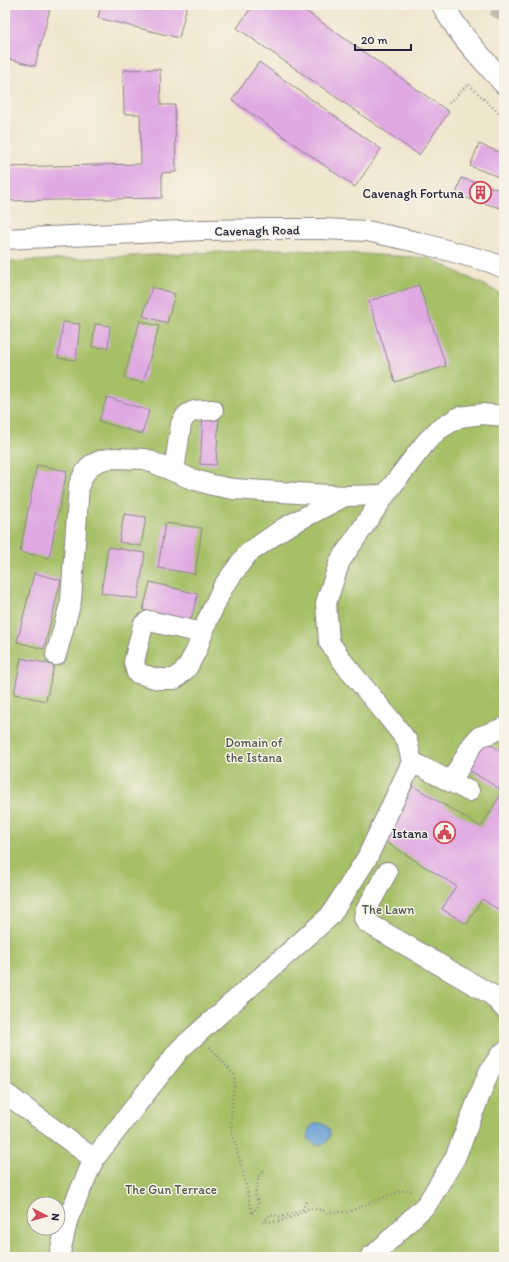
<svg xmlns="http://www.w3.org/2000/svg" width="509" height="1262" viewBox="0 0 509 1262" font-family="Itim,sans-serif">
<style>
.green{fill:#a6c066;stroke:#647150;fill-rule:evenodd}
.water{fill:#639ed3;stroke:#426087}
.building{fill:#e0a9e3}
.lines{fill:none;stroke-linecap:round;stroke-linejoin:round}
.highway-tunnel{stroke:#c7bfb0;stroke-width:22;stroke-dasharray:22 11;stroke-linecap:butt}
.minor-casing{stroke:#898484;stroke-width:22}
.highway-casing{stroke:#898484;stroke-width:24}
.path{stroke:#898484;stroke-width:2.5;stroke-dasharray:1 3;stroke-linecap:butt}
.minor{stroke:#fff;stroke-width:20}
.highway{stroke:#fff;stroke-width:22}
.labels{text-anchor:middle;stroke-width:3;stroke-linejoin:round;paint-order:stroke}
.poi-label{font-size:13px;fill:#22223b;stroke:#f7f3e8;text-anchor:end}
.street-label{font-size:13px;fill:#22223b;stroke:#f7f3e8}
.park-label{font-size:13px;fill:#50594a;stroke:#f7f3e8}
</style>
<rect width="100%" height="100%" fill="#f7f3e8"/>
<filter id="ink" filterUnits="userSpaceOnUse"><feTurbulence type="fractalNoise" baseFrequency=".025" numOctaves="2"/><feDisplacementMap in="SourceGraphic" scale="8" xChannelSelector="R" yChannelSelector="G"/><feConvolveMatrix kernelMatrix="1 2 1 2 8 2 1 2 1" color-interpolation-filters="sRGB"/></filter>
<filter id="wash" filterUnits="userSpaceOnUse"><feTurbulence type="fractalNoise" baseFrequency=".012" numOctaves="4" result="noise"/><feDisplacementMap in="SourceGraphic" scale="16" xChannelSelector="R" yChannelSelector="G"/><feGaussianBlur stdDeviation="0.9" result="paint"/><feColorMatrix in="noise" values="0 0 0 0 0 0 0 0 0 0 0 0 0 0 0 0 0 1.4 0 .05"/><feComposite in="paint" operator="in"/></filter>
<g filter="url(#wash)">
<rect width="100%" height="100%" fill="#f0e6cd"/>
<path class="green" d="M280 249 429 258 504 295V1257H5V262ZM34 1204H58V1228H34Z"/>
<circle class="water" cx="319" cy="1134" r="11"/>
<g id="blocks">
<g class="building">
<path d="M5 5H51L35 66 5 58Z"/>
<path d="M101 5H187L179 38 98 18Z"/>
<path d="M253 5H297L449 112 419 155 237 28Z"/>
<path d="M259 62 381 149 355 187 232 100Z"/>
<path d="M160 69 161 105H175L176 172 162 173V198L5 201V167L141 164 140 114H124L123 70Z"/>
<path d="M479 144 504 154V179L470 166Z"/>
<path d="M461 178 504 191V209L456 195Z"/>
<path d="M419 285 446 366 395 382 369 301Z"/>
<path d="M152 287 175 294 167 323 143 316Z"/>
<path d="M140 321 159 326 143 383 124 378Z"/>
<path d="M63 322 80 324 76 360 58 358Z"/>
<path d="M95 324 110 326 108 348 92 347Z"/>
<path d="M107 397 149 411 142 434 99 421Z"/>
<path d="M203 415 219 416 216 465 200 464Z"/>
<path d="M37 465 67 471 49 558 20 552Z"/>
<path d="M124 514 146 517 141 546 119 542Z"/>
<path d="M165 523 202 528 195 574 158 568Z"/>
<path d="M108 547 145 553 138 599 101 593Z"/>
<path d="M34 573 61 580 44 649 17 642Z"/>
<path d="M150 582 198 594 190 622 143 610Z"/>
<path d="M21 658 54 665 46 701 14 694Z"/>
<path d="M483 740 504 753V913L482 899 467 924 442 909 456 886 381 839 413 786 481 827 503 791 466 768Z"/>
</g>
</g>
</g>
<g filter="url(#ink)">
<use href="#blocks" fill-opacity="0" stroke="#898484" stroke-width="1"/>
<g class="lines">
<path class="highway-tunnel" d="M494 5 504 10"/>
<defs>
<g id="minor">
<path d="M5 239 204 230 270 229H322L367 231 417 242 490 262 504 268"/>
<path d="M174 471 181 424C187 409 198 410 213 410"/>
<path d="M202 633 149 621 143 625 134 662 137 673 158 679H175L187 668 196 651 208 619 223 587 247 554 284 528 345 496"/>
<path d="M56 655 71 601 79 485 84 474 91 465 102 460 113 458 145 459 189 478 212 485 233 489 345 496 385 495"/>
<path d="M412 762 469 791"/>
<path d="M451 782 472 745 479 737 504 728"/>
<path d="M387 872 365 912 364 918 366 922 492 995 504 1008"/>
<path d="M5 1093 94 1159"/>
<path d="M59 1257 68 1218 94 1159 180 1049 330 916 367 858 412 762 407 741 390 719 346 666 329 642 326 603 340 561 385 495 426 442 438 430 459 417 483 414 504 416"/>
<path d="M370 1257 375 1254 427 1204 455 1158 489 1072 501 1054 504 1052"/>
</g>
<path id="highway" d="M443 5C458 34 482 58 504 83"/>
</defs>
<use href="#minor" class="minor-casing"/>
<use href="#highway" class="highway-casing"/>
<g class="path">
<path d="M449 103 468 84 504 118"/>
<path d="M210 1047 234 1075 235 1081 231 1113 232 1134 241 1164 252 1213"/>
<path d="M252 1213 259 1205 255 1195 259 1176 264 1170"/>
<path d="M262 1222 281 1221 299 1214 307 1209H317L327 1212H348L384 1197 404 1190 412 1191"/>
<path d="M263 1222 271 1214 282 1217 302 1210 307 1200"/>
</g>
<use href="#minor" class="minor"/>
<use href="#highway" class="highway"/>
</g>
</g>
<defs>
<symbol id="building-ring" viewBox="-11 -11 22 22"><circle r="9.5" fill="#f7f3e8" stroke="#d1495b" stroke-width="1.5"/><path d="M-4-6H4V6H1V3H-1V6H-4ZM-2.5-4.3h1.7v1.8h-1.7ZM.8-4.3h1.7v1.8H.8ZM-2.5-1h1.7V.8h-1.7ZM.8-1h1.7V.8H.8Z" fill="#d1495b"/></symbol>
<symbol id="civic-ring" viewBox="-11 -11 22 22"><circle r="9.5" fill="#f7f3e8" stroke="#d1495b" stroke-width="1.5"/><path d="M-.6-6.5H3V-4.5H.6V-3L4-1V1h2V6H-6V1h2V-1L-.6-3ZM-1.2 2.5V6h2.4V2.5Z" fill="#d1495b"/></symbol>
</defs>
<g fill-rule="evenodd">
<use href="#building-ring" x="468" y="180" width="25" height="25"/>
<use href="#civic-ring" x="432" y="820" width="25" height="25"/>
</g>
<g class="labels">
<g class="poi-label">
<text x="464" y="198">Cavenagh Fortuna</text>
<text x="428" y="838">Istana</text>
</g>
<g class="street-label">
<text transform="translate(257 230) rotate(-1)" y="5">Cavenagh Road</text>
</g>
<g class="park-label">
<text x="254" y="747">Domain of<tspan x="254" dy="15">the Istana</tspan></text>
<text x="388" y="914">The Lawn</text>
<text x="171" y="1194">The Gun Terrace</text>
</g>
</g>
<rect width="509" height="1262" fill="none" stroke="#f7f3e8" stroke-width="20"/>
<g transform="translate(46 1216) rotate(96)"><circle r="19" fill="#f7f3e8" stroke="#a29fa3"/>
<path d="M0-3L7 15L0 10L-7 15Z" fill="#d1495b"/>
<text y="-6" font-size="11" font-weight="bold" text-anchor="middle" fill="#22223b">N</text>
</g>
<path d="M355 44v6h56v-6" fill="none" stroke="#22223b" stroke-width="2"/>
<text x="361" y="44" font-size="12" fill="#22223b" stroke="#f7f3e8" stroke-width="3" paint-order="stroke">20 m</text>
</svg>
